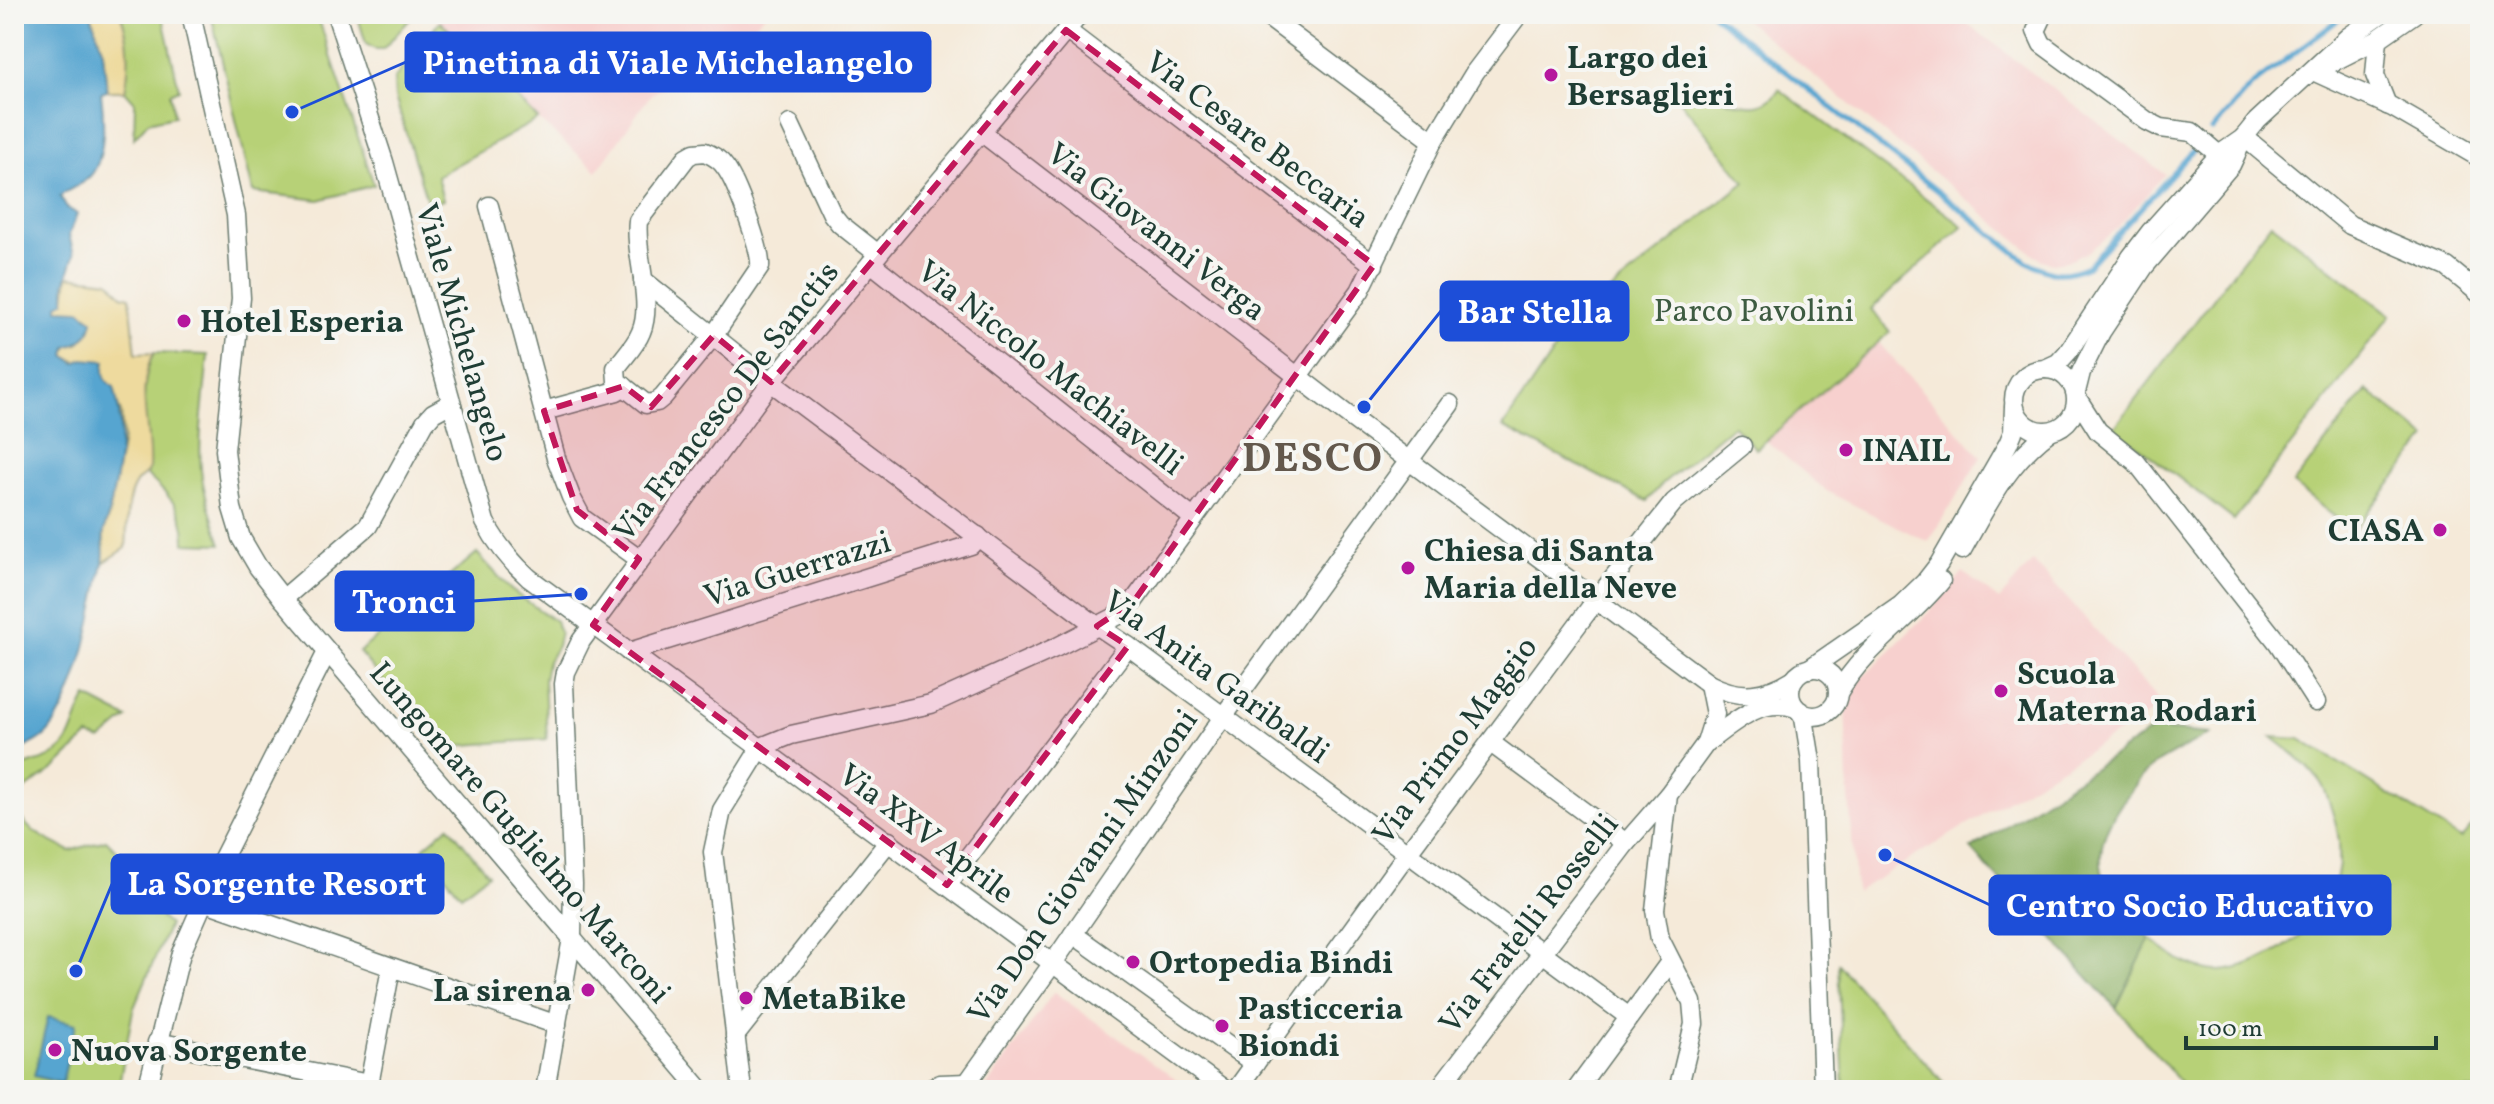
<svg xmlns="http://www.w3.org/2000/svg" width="2494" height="1104" viewBox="0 0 2494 1104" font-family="Vollkorn,serif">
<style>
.built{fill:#f7d0ce}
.green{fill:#b7d177;stroke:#6b8756;stroke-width:2}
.forest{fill:#91b368;stroke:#58784e;stroke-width:2}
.sand{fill:#eeda9e;stroke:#868c69;stroke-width:2}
.water{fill:#57a5d0;stroke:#3b7182;stroke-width:2}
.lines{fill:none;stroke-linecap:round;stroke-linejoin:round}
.stream{stroke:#57a5d0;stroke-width:5}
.minor-casing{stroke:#6a7a6e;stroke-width:21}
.minor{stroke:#fff;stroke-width:18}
.marked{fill:#c2185b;fill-opacity:0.2;stroke:#c2185b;stroke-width:6;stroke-dasharray:16 10;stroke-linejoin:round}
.poi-dot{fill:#b5179e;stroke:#f6f6f2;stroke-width:3}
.labels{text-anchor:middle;stroke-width:8;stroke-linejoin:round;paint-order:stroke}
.poi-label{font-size:32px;font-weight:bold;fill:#1f3d34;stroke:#f6f6f2;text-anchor:start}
.street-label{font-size:32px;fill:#1f3d34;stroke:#f6f6f2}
.park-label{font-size:32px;fill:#3d5b41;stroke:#f6f6f2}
.district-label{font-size:40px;font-weight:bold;letter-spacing:2px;fill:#63584c;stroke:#f6f6f2}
.leader{fill:none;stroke:#1d4ed8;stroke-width:3}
.callout-dot{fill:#1d4ed8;stroke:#f6f6f2;stroke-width:3}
.callout{fill:#1d4ed8;stroke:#1d4ed8;stroke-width:3}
.callout-label{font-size:34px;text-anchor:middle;font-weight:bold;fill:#fff}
</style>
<rect width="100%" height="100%" fill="#f6f6f2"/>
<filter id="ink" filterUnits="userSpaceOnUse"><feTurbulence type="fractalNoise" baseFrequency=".0125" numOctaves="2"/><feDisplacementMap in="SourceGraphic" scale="16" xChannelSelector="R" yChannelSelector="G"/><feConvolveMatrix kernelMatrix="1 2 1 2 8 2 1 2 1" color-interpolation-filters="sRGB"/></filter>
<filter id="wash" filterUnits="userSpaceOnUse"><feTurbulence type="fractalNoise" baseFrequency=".006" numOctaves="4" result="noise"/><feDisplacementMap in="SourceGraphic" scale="32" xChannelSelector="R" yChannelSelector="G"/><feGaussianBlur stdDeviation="1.8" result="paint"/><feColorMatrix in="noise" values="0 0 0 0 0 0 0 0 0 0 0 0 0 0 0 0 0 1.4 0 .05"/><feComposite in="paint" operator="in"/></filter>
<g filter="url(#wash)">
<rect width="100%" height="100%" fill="#f5ead9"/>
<g class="built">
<path d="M432 14H766L707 68 651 94 597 171 538 119Z"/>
<path d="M1738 14H1955L2165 174 2116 229 2089 251 2071 260 2053 263 2041 260Z"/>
<path d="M1878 342 1981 457 1928 542 1828 492 1765 440Z"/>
<path d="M2033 561 2164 705 1856 892 1848 783 1845 704 1848 695 1859 681 1933 608 1963 572 1999 600Z"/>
<path d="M1054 992 1191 1090H984Z"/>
</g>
<g class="green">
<path d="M120 14H162L179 89 170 93 174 116 148 122 134 138 135 102 125 91C130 65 130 38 120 14Z"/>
<path d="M211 14H317L374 185 319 200 253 192Z"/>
<path d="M357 14H415L383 49H375L366 44Z"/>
<path d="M440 21 538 119 437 176 443 200 428 204 395 97 394 79Z"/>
<path d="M1779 89 1963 226 1871 309 1890 332 1756 449 1733 425 1663 483 1647 501 1503 427 1568 330 1620 283 1745 182 1674 93C1708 79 1753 130 1779 89Z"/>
<path d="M2271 223 2391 315 2234 520 2114 428Z"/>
<path d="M154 353 208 355C205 393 198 432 201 470 204 495 213 520 221 544L185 543C186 510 169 496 147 475L149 469C146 434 137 385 154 353Z"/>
<path d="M2367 390 2427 438 2353 531 2293 484Z"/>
<path d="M477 553 511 590 555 621 560 632 557 646 547 663 544 680 547 739 439 747 359 652Z"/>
<path d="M87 697 127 718 101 740 88 736 55 768 16 796C13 827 46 839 70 851L106 840 168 902 161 918 169 925 133 1010 118 1090H14V772C29 761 48 762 61 749 75 736 76 713 87 697Z"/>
<path d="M2272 737 2300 739 2461 839 2480 817V1090H2187L2116 1008 2150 938C2166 953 2186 966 2208 970 2226 974 2251 965 2267 957 2325 928 2354 875 2332 811 2329 802 2326 791 2321 783 2308 764 2289 751 2272 737Z"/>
<path d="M449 826 488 874 461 895 423 848Z"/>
<path d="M1838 964 1950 1090H1844Z"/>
</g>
<path class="forest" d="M2154 729 2210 734C2192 744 2173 753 2156 764 2144 772 2135 785 2127 796 2082 855 2098 893 2150 938L2116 1008 1971 849Z"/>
<g class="sand">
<path d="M91 14H120C130 38 130 66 125 91H107L103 52Z"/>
<path d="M68 276 109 281 122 295 130 297 136 354 154 353C134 390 152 430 149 469 146 477 140 476 136 483 124 501 128 528 126 548L103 563 104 529 109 515 123 439 121 412 103 374 65 356 67 347 78 344 58 310V305L65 301Z"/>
</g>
<g class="water">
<path d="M14 14H91L103 52 107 91 101 93C104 116 107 163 87 179 79 186 69 189 60 196L66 207 77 214 69 235 74 255 65 284V301L58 305V309L80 310 93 320C91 335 81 343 67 347L65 355 75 363 83 359 105 361C103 372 103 381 114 387 126 432 119 464 110 508 109 516 105 523 104 531 102 541 105 552 103 562 94 609 80 692 50 730 42 741 26 747 14 752Z"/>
<path d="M48 1017 76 1024 62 1083 34 1076Z"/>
</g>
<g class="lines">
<g class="stream">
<path d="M1713 14 2026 261C2052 274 2061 278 2088 266L2194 150"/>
<path d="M2212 130 2251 86 2346 14"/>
</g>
</g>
</g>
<g filter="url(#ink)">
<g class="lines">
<defs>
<g id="minor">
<path d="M191 14 236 215 241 298 225 450 232 508 241 538 258 567 283 599 701 1090"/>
<path d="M336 14 384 162 485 522C497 545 510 561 529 578L1225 1090"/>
<path d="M1264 14 1433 141"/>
<path d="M2044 14 2036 31 2042 44 2147 121 2161 128 2192 132 2219 155"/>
<path d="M1066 30 1374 265"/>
<path d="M2378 39 2375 75 2387 105"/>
<path d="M2327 65 2378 39 2414 14"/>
<path d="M2313 71 2392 107 2480 158"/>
<path d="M790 124 832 214 840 224 878 254"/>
<path d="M981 132 1345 413 1709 684C1740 700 1765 697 1794 679"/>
<path d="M2244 137 2350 225 2447 267 2480 294"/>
<path d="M705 152C713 156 720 159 725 167 736 181 762 251 760 267L714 335 663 397 657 402 646 404 617 381 616 368C624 357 636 345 641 332 654 302 634 253 638 221L687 157 694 153Z"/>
<path d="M489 206 556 458 571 497 582 518 639 559"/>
<path d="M871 263 1193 518"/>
<path d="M643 280 771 382 1086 618 1128 646 1629 1017"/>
<circle cx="2045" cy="400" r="31"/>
<path d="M2045 369 2058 363 2068 352 2131 257 2151 231 2219 155 2242 139"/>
<path d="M2076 392 2081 372 2101 332 2144 267 2231 165 2244 137 2257 121 2348 37 2381 14"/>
<path d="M2077 398 2098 431 2136 462 2278 643 2316 702"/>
<path d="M544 411 617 391 624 386"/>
<path d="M1962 550C1988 504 2007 463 2050 431"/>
<path d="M283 599 368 526 425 422 433 413 451 403"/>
<path d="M629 652 971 545 978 536"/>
<circle cx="1814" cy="692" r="24"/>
<path d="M1809 669 1900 606 1925 582 1939 564 2008 444 2013 432 2014 406"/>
<path d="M1838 693C1864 648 1908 621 1941 581"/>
<path d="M1800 711 1804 718 1811 761 1823 1090"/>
<path d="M1491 743 1626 843"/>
<path d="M1706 743C1733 723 1760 696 1796 708"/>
<path d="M947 885 1128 646"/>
<path d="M203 901 557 1025"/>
<path d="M1073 934 1255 1064"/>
<path d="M735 1036 889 841"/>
<path d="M157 1042 369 1084"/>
<path d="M147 1090 181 953 222 860 327 652"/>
<path d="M368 1090 391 968"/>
<path d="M545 1090 572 938 573 884 564 684 566 672 581 641 771 382 1080 14"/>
<path d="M742 1090 713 852 722 810 761 747 791 735 931 704 1057 647 1121 614 1134 601 1360 291 1433 141 1475 72 1519 14"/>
<path d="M926 1090 940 1084 967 1083"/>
<path d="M962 1090 1053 963 1223 717 1450 404"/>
<path d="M1236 1090 1403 859 1596 600 1674 502 1742 446"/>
<path d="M1438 1090 1626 843 1668 795"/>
<path d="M1576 1090 1670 962"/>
<path d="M1678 1090 1694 1024 1692 1002 1660 939 1655 910 1668 795 1706 743 1715 714 1709 684"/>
</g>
</defs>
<use href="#minor" class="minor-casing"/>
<use href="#minor" class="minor"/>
</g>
</g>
<path class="marked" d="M1066 30 1374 265 1134 601 1097 626 1128 646 947 885 593 625 639 559 577 510 544 411 624 386 651 407 714 335 771 382Z"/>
<g class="poi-dot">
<circle cx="1551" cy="75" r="8"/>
<circle cx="184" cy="321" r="8"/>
<circle cx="1846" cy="450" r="8"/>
<circle cx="2440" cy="530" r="8"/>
<circle cx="1408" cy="568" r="8"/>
<circle cx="2001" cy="691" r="8"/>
<circle cx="1133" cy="962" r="8"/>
<circle cx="588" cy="990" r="8"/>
<circle cx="746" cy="998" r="8"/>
<circle cx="1222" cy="1026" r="8"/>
<circle cx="55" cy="1050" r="8"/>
</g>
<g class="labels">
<g class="poi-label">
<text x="1567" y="68">Largo dei<tspan x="1567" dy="37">Bersaglieri</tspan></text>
<text x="200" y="332">Hotel Esperia</text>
<text x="1862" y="461">INAIL</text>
<text x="2424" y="541" text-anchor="end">CIASA</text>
<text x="1424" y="561">Chiesa di Santa<tspan x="1424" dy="37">Maria della Neve</tspan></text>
<text x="2017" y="684">Scuola<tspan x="2017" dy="37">Materna Rodari</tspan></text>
<text x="1149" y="973">Ortopedia Bindi</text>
<text x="572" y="1001" text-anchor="end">La sirena</text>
<text x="762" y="1009">MetaBike</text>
<text x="1238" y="1019">Pasticceria<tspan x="1238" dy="37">Biondi</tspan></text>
<text x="71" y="1061">Nuova Sorgente</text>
</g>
<g class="street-label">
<text transform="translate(1258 139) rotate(37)" y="11">Via Cesare Beccaria</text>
<text transform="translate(1157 231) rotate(38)" y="11">Via Giovanni Verga</text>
<text transform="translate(463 332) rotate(74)" y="11">Viale Michelangelo</text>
<text transform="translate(1051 367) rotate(38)" y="11">Via Niccolo Machiavelli</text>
<text transform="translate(725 401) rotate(-52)" y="11">Via Francesco De Sanctis</text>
<text transform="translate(797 568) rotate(-17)" y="11">Via Guerrazzi</text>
<text transform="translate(1217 676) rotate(36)" y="11">Via Anita Garibaldi</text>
<text transform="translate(1454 740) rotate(-53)" y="11">Via Primo Maggio</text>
<text transform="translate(521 832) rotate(49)" y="11">Lungomare Guglielmo Marconi</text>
<text transform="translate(927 833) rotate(37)" y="11">Via XXV Aprile</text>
<text transform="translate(1082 866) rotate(-55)" y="11">Via Don Giovanni Minzoni</text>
<text transform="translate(1528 923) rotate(-52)" y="11">Via Fratelli Rosselli</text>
</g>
<g class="park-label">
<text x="1754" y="321">Parco Pavolini</text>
</g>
<g class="district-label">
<text x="1313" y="471">DESCO</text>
</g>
</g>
<path class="leader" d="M292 112L406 62M1364 407L1441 311M581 594L473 601M76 971L112 884M1885 855L1990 905"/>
<g class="callout-dot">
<circle cx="292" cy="112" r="8"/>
<circle cx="1364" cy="407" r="8"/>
<circle cx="581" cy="594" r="8"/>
<circle cx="76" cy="971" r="8"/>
<circle cx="1885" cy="855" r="8"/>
</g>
<g class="callout">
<rect x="406" y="33" width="524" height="58" rx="8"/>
<rect x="1441" y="282" width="187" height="58" rx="8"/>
<rect x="336" y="572" width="137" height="58" rx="8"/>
<rect x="112" y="855" width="331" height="58" rx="8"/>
<rect x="1990" y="876" width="400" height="58" rx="8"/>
</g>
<g class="callout-label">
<text x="668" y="74">Pinetina di Viale Michelangelo</text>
<text x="1535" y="323">Bar Stella</text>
<text x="404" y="613">Tronci</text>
<text x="277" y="895">La Sorgente Resort</text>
<text x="2190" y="917">Centro Socio Educativo</text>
</g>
<rect width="2494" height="1104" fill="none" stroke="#f6f6f2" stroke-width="48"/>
<path d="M2186 1036v12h250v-12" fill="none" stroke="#1f3d34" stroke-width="4"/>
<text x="2198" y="1036" font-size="24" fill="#1f3d34" stroke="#f6f6f2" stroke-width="6" paint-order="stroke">100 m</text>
</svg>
